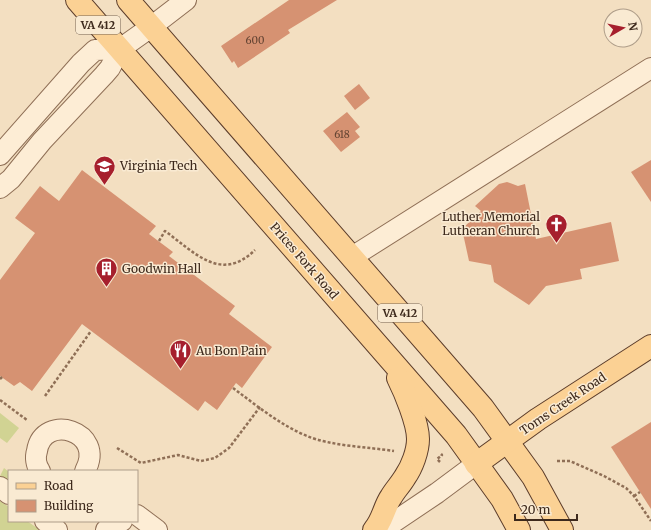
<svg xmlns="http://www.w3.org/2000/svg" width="651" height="530" viewBox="0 0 651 530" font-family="Merriweather,serif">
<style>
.green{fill:#d1d393}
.building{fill:#d69272}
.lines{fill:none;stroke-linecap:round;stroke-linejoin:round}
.minor-casing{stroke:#8f6f56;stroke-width:22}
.major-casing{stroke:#5c3d2b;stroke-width:24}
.path{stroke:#8f6f56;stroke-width:2.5;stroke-dasharray:3 2;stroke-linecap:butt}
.minor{stroke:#fdedd5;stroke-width:20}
.major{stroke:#fbd194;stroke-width:22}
.labels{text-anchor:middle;stroke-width:3;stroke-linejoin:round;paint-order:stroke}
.number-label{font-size:10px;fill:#634332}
.shield{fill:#f9ead2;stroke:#756353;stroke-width:1}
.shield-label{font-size:11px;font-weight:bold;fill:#3d291c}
.poi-label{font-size:12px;fill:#3d291c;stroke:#f9ead2;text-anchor:start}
.street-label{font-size:12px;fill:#3d291c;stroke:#f9ead2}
</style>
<rect width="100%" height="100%" fill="#f3dfc1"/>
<g class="green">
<path d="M0 413 19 428 7 443 0 438Z"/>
<path d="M4 468 9 472V482L0 476Z"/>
<path d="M0 501 9 507V521H27L40 530H0Z"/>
</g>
<g class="building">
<path d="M289 0H337L288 30 290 33 238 68 234 61 232 63 221 46Z"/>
<path d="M359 84 370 98 355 110 344 96Z"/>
<path d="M347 112 360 127 355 131 360 137 341 152 323 131Z"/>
<path d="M651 160V202L631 172Z"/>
<path d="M82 170 156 226 149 234 173 252 169 256 235 306 229 314 272 347 242 388 236 383 217 410 205 401 198 411 82 324 32 391 20 382 14 386 0 376V280L35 233 15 218 40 186 59 201Z"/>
<path d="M507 182 518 186 525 184 536 239 611 222 619 261 580 269 582 279 546 286 529 305 494 282 491 265 469 261 462 229 481 211 475 206 499 184Z"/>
<path d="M651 422V509L611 447Z"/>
</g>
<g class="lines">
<defs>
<g id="minor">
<path d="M0 155 81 63 95 50 120 49"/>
<path d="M0 188 11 179 42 141 104 75 110 68 120 49 151 27 186 0"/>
<path d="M352 257 651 68"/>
<path d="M40 471C36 465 35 457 37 451 43 412 107 431 85 471"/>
<path d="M0 487 9 494"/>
<path d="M137 515 157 530"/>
<path d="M45 521 57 530"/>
<path d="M106 530 112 525 122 521"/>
<path d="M382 530 437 493 476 464"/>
</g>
<g id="major">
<path d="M77 0 456 435 502 499 519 530"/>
<path d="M128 0 483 408 533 477 562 530"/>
<path d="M476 464 538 419 651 346"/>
<path d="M374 530C383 520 384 507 391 497 395 490 401 484 405 477 412 467 418 451 418 439 418 423 405 392 398 378"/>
</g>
</defs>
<use href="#minor" class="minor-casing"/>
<use href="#major" class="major-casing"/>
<g class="path">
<path d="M159 241 165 231C195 253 221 283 255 250"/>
<path d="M0 379 2 377"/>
<path d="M233 388C256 405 280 425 307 436 331 446 368 447 394 451"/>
<path d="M45 396 91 331"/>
<path d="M0 400 27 420"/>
<path d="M117 448 141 463 178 455 201 461 215 458 229 448 260 407"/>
<path d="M557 461H570L604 476 626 488 634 496 651 521"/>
<path d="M440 462 437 459 442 455 441 454"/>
<path d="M634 496 640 492"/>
</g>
<use href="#minor" class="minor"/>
<use href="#major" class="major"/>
</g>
<defs>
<symbol id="university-pin" viewBox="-11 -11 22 30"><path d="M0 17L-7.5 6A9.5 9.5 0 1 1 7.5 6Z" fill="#a61f2d" stroke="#f9ead2"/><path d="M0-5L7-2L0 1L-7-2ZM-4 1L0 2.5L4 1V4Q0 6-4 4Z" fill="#fff"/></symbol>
<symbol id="church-pin" viewBox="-11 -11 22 30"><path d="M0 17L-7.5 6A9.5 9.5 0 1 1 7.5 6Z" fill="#a61f2d" stroke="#f9ead2"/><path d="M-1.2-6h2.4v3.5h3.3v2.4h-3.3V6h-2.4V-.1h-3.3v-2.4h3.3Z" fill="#fff"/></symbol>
<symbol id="building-pin" viewBox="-11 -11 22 30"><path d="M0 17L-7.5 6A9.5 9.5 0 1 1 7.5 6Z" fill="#a61f2d" stroke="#f9ead2"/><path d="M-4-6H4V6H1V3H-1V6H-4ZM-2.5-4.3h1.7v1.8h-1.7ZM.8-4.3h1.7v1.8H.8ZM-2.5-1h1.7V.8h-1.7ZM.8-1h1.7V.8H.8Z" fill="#fff"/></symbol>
<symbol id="restaurant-pin" viewBox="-11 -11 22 30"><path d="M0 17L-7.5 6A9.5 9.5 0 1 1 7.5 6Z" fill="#a61f2d" stroke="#f9ead2"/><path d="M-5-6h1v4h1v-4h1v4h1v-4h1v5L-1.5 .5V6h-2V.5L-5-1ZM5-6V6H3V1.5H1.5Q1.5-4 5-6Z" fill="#fff"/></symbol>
</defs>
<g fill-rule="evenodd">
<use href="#university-pin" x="92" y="154" width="25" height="34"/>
<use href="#church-pin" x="544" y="212" width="25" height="34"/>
<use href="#building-pin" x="94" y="256" width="25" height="34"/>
<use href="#restaurant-pin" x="168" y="338" width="25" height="34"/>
</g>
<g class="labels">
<g class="number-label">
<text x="255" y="44">600</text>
<text x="342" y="138">618</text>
</g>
<g class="shield">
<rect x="76" y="16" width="44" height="18" rx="3"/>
<rect x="378" y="304" width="44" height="18" rx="3"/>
</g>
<g class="shield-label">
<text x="98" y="29">VA 412</text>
<text x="400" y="317">VA 412</text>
</g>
<g class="poi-label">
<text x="120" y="170">Virginia Tech</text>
<text x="540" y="221" text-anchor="end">Luther Memorial<tspan x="540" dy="14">Lutheran Church</tspan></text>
<text x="122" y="273">Goodwin Hall</text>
<text x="196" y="355">Au Bon Pain</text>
</g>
<g class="street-label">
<text transform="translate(304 261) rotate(49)" y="4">Prices Fork Road</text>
<text transform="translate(563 404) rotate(-34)" y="4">Toms Creek Road</text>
</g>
</g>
<rect x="8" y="470" width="130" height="52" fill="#f9ead2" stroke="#ae9d89"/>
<rect x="16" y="483" width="20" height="6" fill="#fbd194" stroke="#ae9d89"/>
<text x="44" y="490" font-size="12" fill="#3d291c">Road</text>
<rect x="16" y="500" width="20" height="12" fill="#d69272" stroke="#ae9d89"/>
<text x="44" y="510" font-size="12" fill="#3d291c">Building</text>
<g transform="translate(623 28) rotate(81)"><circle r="19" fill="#f9ead2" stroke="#ae9d89"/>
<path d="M0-3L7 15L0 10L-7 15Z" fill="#a61f2d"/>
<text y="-6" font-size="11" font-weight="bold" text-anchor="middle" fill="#3d291c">N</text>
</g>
<path d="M515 514v6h62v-6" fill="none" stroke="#3d291c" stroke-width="2"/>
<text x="521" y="514" font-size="12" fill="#3d291c" stroke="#f9ead2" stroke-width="3" paint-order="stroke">20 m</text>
</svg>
